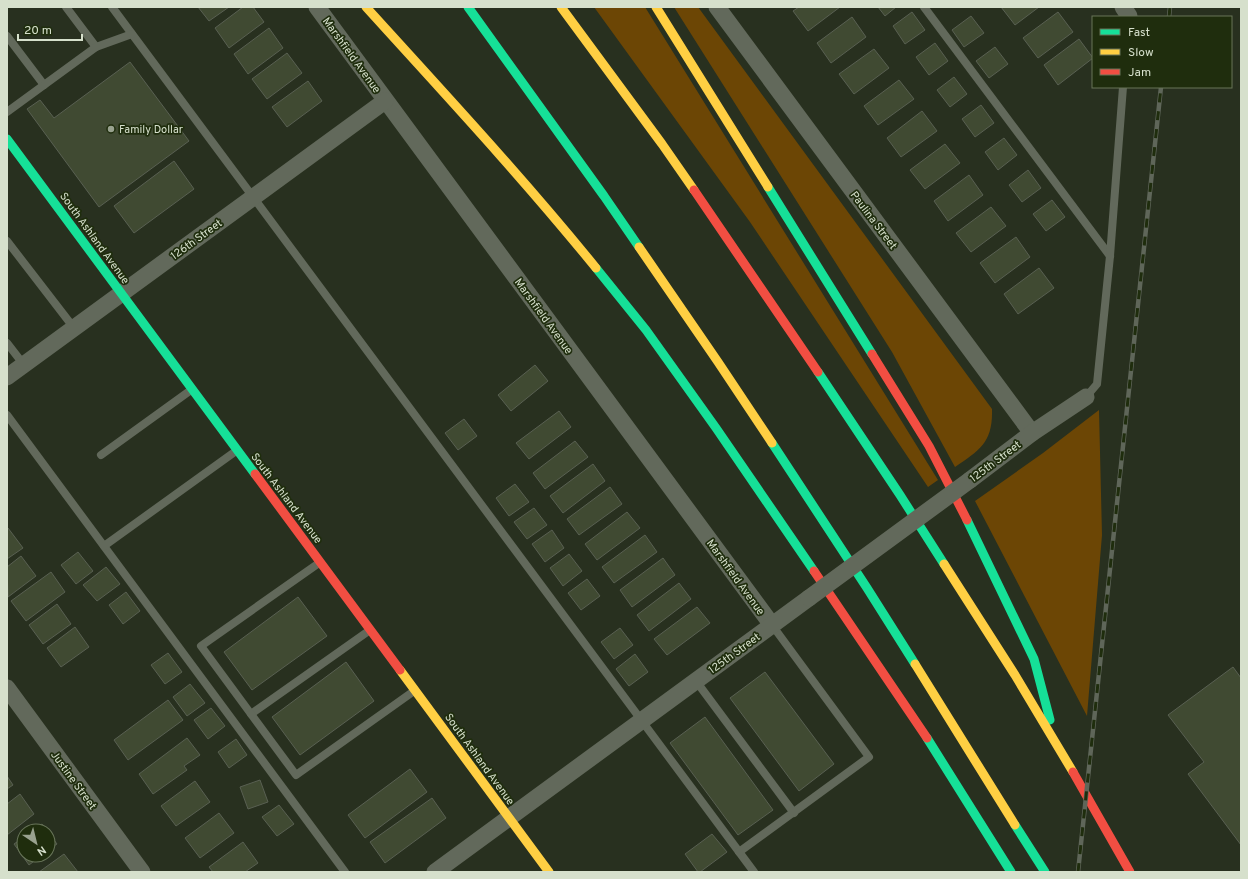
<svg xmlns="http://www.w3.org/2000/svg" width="1248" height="879" viewBox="0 0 1248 879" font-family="Overpass,sans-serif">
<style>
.green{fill:#6c4605}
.building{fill:#404a32;stroke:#596052}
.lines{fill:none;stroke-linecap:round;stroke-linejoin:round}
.lane{stroke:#62695b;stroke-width:8}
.street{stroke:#62695b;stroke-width:17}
.fast{stroke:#16e098;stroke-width:9}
.slow{stroke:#ffcf43;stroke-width:9}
.jam{stroke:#f24e42;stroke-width:9}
.rail-casing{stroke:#5f6659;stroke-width:4.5}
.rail{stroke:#1f2d0d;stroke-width:3;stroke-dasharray:9;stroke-linecap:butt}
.street-bridge{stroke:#62695b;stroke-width:17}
.poi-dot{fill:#99a28f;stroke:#1f2d0d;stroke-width:1.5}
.labels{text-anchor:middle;stroke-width:3.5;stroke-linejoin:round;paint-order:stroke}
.street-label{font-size:11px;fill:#d6e0cc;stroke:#1f2d0d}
.poi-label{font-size:11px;fill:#d6e0cc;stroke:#1f2d0d;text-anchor:start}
</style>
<rect width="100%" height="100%" fill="#28301f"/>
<g class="green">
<path d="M594 7H645L938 480 928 487 750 222Z"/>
<path d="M674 7H698L992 409C993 442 980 450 955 467L892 352Z"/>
<path d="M1099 410 1102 535 1087 716 975 501 1043 453Z"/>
</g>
<g class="building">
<path d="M198 7H229L209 21Z"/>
<path d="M243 7H253L264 22 229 48 215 28Z"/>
<path d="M799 7H840L808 31 793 11Z"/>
<path d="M878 7H896L885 16Z"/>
<path d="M1001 7H1039L1015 25Z"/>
<path d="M912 12 925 30 905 44 893 26Z"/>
<path d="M1058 12 1073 32 1038 58 1023 38Z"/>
<path d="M971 16 984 33 964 47 952 30Z"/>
<path d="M852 17 866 37 831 63 817 43Z"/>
<path d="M269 28 283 48 248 74 234 54Z"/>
<path d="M1079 39 1093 58 1058 85 1044 65Z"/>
<path d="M935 43 948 61 929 75 916 57Z"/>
<path d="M995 47 1008 64 989 78 976 61Z"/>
<path d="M874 49 889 68 854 94 839 74Z"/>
<path d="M287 53 302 73 267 99 252 79Z"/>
<path d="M130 62 189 141 99 207 27 109 40 100 54 118Z"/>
<path d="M954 77 967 94 950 107 937 90Z"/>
<path d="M899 80 914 99 878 125 864 106Z"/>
<path d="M308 81 322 101 287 127 272 107Z"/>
<path d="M981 105 994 123 975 137 962 119Z"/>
<path d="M922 111 937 131 901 157 887 138Z"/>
<path d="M1004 138 1017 155 998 170 985 152Z"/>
<path d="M945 144 960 163 925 189 910 170Z"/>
<path d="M174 161 194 189 134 233 114 206Z"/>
<path d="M1028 170 1041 188 1022 202 1009 185Z"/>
<path d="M969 175 983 195 948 221 934 201Z"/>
<path d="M1052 200 1065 217 1046 231 1033 214Z"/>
<path d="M991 207 1006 226 971 252 956 233Z"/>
<path d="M1016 237 1030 257 995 283 980 263Z"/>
<path d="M1039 268 1054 288 1018 314 1004 294Z"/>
<path d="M535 365 548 381 511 411 498 395Z"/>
<path d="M559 411 571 427 529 459 516 443Z"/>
<path d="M464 419 477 436 458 450 445 433Z"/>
<path d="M575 441 588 457 545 489 533 473Z"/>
<path d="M593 464 605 481 563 513 550 496Z"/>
<path d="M515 484 529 502 509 516 496 498Z"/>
<path d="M610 487 622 504 579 535 567 519Z"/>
<path d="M534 508 547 525 527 539 514 522Z"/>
<path d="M627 512 640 528 597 560 585 544Z"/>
<path d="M8 528 23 548 7 559V529Z"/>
<path d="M552 530 564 548 545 562 532 544Z"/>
<path d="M645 535 657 552 614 583 602 567Z"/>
<path d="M78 552 93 571 76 584 61 565Z"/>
<path d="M569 554 582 571 563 586 550 568Z"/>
<path d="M21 556 36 576 8 597 7 567Z"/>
<path d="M663 558 675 575 632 607 620 590Z"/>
<path d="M106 567 120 584 97 601 83 585Z"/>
<path d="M51 572 65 592 26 621 11 601Z"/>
<path d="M587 579 600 596 581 610 568 593Z"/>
<path d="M679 583 691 599 649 631 637 615Z"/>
<path d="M126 592 140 611 123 624 109 605Z"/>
<path d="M298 597 327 636 252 690 224 652Z"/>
<path d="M57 604 71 624 43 644 29 625Z"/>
<path d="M697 607 710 623 667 655 654 639Z"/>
<path d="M75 627 89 647 61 667 47 648Z"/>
<path d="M620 628 633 645 614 659 601 642Z"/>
<path d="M168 653 182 672 165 684 151 665Z"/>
<path d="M635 654 648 672 629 686 616 669Z"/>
<path d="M346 662 374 701 300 755 272 717Z"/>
<path d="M1233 667 1241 678V845L1188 774 1204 762 1168 715Z"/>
<path d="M765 672 834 764 799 791 730 698Z"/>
<path d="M190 684 205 703 187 716 173 697Z"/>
<path d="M168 700 183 720 128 760 114 740Z"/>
<path d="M211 708 225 726 208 739 194 720Z"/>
<path d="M705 717 773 810 738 835 670 743Z"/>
<path d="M187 738 200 755 184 766 187 770 153 794 139 774Z"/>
<path d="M236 739 247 755 229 768 218 752Z"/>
<path d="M410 769 427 792 365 838 348 815Z"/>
<path d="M7 776 13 785 7 789Z"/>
<path d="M260 780 268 802 248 809 240 787Z"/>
<path d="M195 781 210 802 176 826 161 806Z"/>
<path d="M20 794 34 814 7 835V804Z"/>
<path d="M432 798 446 818 385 863 370 842Z"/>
<path d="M279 805 294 824 277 836 262 817Z"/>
<path d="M219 813 234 833 200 858 185 838Z"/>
<path d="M42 824 47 831H32Z"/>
<path d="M48 832 57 844 48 850Z"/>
<path d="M712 834 727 852 700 872H698L685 854Z"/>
<path d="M24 837V855H42L29 865 14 844Z"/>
<path d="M243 842 258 863 245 872H213L209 867Z"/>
<path d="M64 854 78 872H39Z"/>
</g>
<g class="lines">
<g class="lane">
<path d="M66 7 96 47"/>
<path d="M112 7 754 872"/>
<path d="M924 7 1110 256"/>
<path d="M7 36 44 85"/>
<path d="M7 112 96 47 132 34"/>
<path d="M7 241 74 328"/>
<path d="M7 343 24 365"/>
<path d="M1086 397 1097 384 1110 256 1123 87"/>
<path d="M7 415 345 872"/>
<path d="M101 455 191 390"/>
<path d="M104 546 236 451"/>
<path d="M319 563 201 646 251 714 370 630"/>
<path d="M696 681 794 813"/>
<path d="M251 714 296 775 414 691"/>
<path d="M739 852 869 757 772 625"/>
</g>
<g class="street">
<path d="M317 7 772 625"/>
<path d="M717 7 1032 433"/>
<path d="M1123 7 1129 16"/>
<path d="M7 377 385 101"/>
<path d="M970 480 1032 433 1086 397"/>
<path d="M7 688 142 872"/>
<path d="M435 872 809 598"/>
</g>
<g class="fast">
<path d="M468 7 604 196 639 247"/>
<path d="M7 139 255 474"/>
<path d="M768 187 872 354"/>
<path d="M596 268 646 330 716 428 814 571"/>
<path d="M818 372 900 495 944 564"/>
<path d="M772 443 867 588 915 664"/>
<path d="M967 520 1034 659 1050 720"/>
<path d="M927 738 1011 872"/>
<path d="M1015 825 1045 872"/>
</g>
<g class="slow">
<path d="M366 7C444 93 523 178 596 268"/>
<path d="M561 7 662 144 694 190"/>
<path d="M656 7 768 187"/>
<path d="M639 247 718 362 772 443"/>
<path d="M944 564 1015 675 1073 772"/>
<path d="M915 664 1015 825"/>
<path d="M400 670 549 872"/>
</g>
<g class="jam">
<path d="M694 190 818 372"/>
<path d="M872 354 929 446 967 520"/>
<path d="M255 474 400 670"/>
<path d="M814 571 927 738"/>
<path d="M1073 772 1130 872"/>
</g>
<defs>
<g id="rail">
<path d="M1169 17 1170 7"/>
<path d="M1078 872 1161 87"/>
</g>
</defs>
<use href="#rail" class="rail-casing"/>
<use href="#rail" class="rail"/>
<path class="street-bridge" d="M809 598 970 480"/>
</g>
<circle class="poi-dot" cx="111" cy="129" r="4"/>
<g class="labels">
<g class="street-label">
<text transform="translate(352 55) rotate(54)" y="4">Marshfield Avenue</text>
<text transform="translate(874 220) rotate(53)" y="4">Paulina Street</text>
<text transform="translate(95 238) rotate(54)" y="4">South Ashland Avenue</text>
<text transform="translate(196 239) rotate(-36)" y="4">126th Street</text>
<text transform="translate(544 316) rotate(54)" y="4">Marshfield Avenue</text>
<text transform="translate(995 461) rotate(-37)" y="4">125th Street</text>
<text transform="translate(287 498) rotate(53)" y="4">South Ashland Avenue</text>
<text transform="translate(736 577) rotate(54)" y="4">Marshfield Avenue</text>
<text transform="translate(734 653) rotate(-36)" y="4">125th Street</text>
<text transform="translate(480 759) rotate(54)" y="4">South Ashland Avenue</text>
<text transform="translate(74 780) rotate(54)" y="4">Justine Street</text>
</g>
<g class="poi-label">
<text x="119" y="133">Family Dollar</text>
</g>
</g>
<rect width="1248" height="879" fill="none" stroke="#d6e0cc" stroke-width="16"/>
<rect x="1092" y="16" width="140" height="72" fill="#1f2d0d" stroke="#687559"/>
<rect x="1100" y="29" width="20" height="6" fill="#16e098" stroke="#687559"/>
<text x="1128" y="36" font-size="12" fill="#d6e0cc">Fast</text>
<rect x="1100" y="49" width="20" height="6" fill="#ffcf43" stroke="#687559"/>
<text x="1128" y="56" font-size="12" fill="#d6e0cc">Slow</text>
<rect x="1100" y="69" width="20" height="6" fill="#f24e42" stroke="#687559"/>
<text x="1128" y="76" font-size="12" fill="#d6e0cc">Jam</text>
<g transform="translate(36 843) rotate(145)"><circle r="19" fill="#1f2d0d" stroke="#687559"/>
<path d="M0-3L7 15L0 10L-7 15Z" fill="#99a28f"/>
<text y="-6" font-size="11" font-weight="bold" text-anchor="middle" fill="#d6e0cc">N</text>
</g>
<path d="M18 34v6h64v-6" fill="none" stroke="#d6e0cc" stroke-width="2"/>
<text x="24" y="34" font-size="12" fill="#d6e0cc" stroke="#1f2d0d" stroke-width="3" paint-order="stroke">20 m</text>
</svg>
